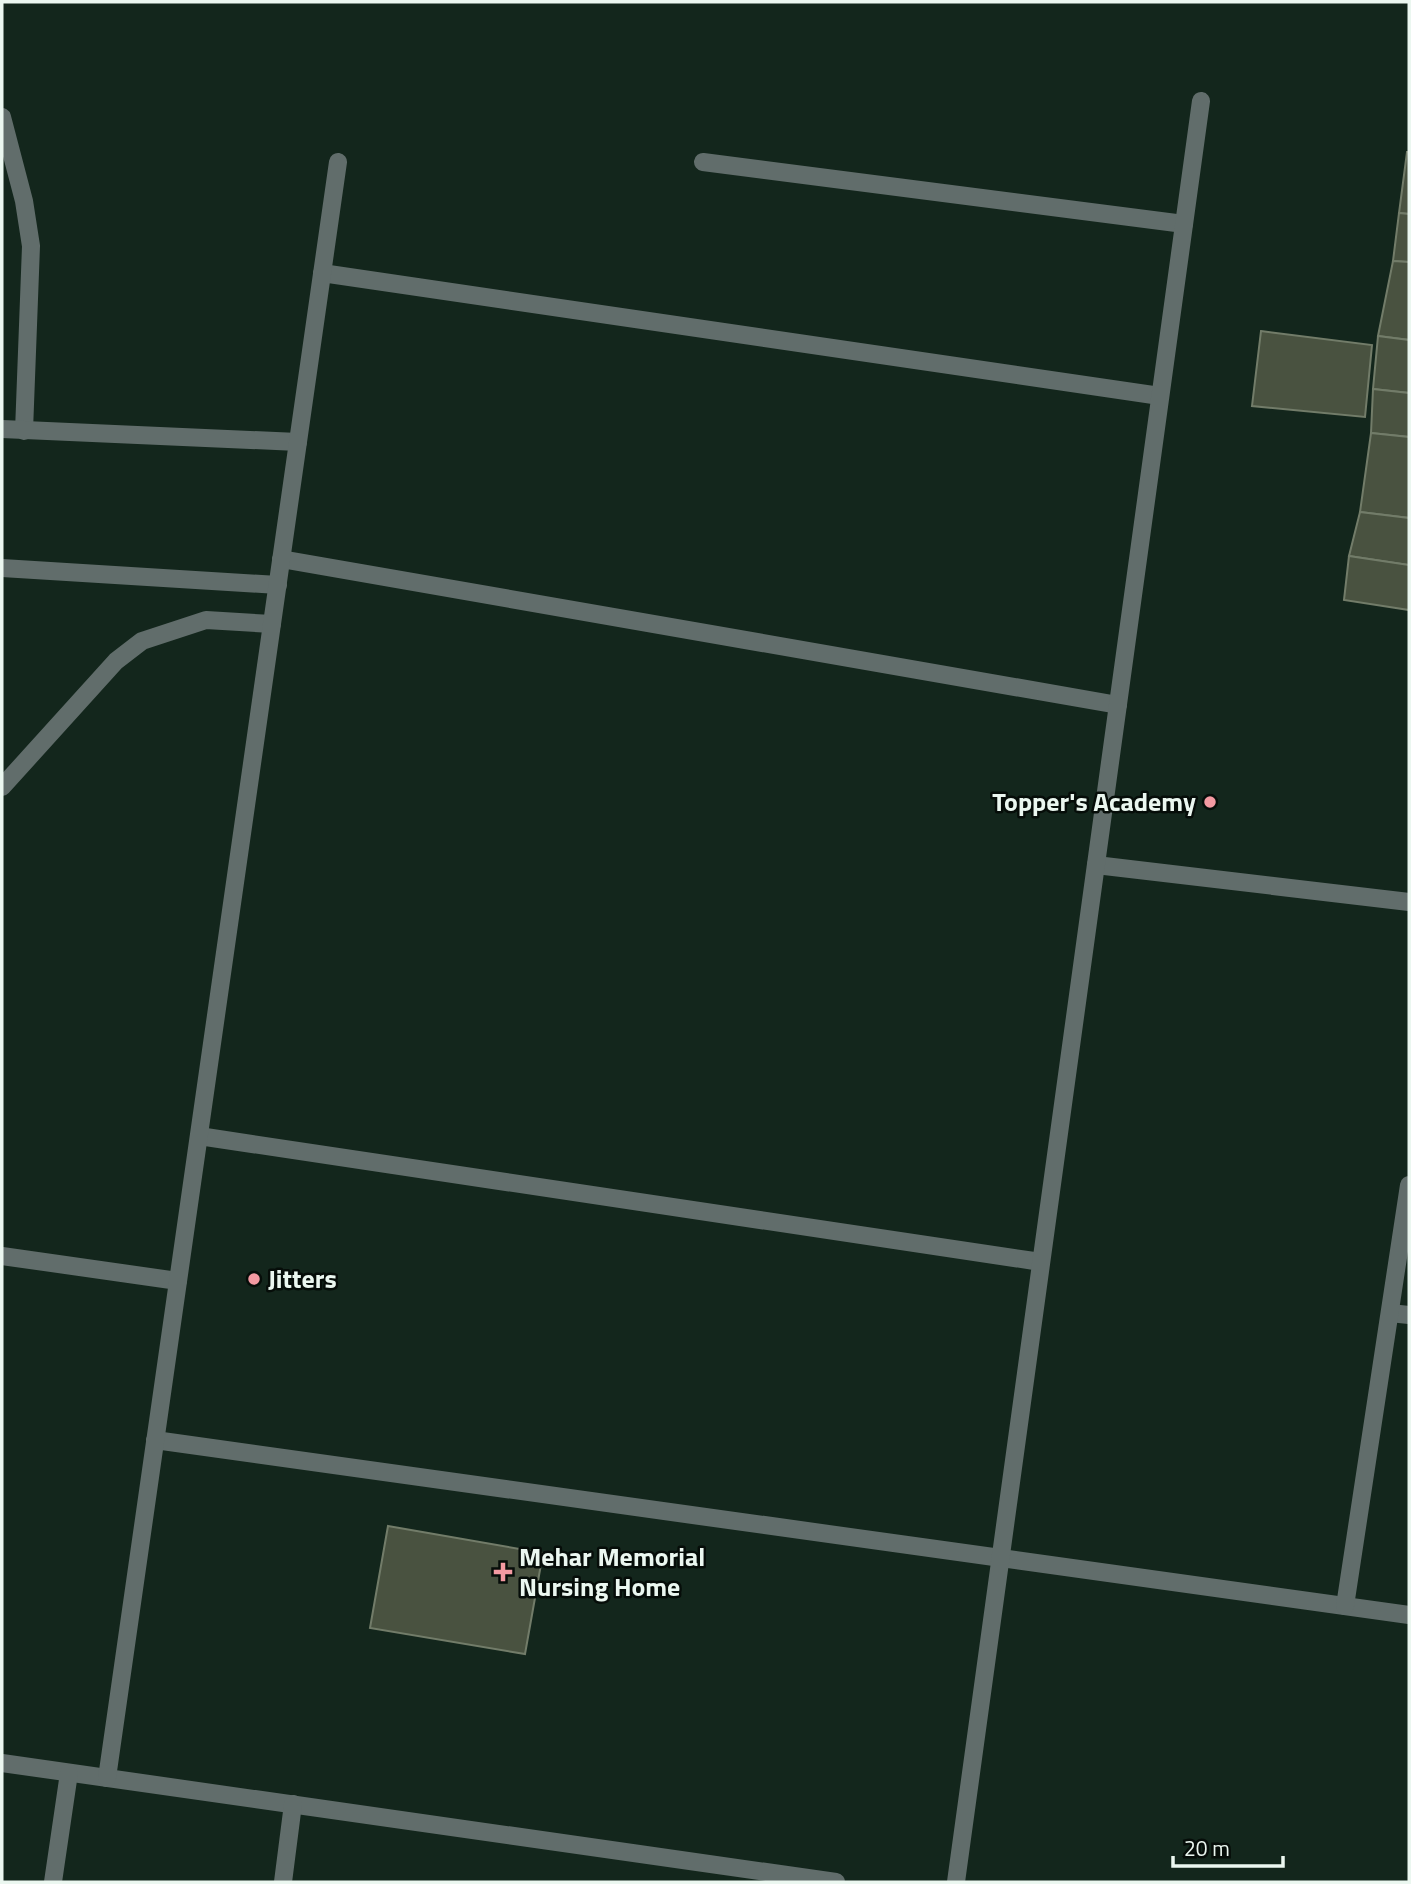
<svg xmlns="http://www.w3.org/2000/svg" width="1411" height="1884" viewBox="0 0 1411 1884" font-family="'Titillium Web',sans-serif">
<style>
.building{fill:#495240;stroke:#727c69;stroke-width:2}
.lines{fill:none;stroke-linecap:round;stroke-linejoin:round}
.minor{stroke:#616d6b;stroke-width:18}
.poi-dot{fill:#f49aa2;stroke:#060d09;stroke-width:2.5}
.labels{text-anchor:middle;stroke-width:5;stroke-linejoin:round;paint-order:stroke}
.poi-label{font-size:26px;font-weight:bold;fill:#ebf7f0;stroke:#060d09;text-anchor:start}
</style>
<rect width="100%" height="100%" fill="#13261c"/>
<g class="building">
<path d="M1407 152H1409V214L1399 213Z"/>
<path d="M1399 213 1409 214V262L1393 261Z"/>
<path d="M1393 261 1409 262V340L1378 336Z"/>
<path d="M1261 331 1372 345 1365 417 1252 406Z"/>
<path d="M1378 336 1409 340V393L1373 389Z"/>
<path d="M1373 389 1409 393V437L1371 433Z"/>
<path d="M1371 433 1409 437V518L1360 512Z"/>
<path d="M1360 512 1409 518V565L1349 556Z"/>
<path d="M1349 556 1409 565V610L1344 600Z"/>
<path d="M388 1526 543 1553 525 1654 370 1628Z"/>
</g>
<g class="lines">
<g class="minor">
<path d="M2 117 24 201 31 246 24 431"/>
<path d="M703 162 1184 224"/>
<path d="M322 273 1160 396"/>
<path d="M2 429 298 442"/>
<path d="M281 559 1118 705"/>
<path d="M2 568 278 585"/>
<path d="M2 787 116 661 142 641 206 620 272 624"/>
<path d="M1096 865 1409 902"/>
<path d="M199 1136 1041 1262"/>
<path d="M2 1256 178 1281"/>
<path d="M1390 1313 1409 1315"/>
<path d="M155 1440 1409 1615"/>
<path d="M1345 1606 1409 1185"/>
<path d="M2 1763 836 1882"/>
<path d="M107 1778 338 162"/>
<path d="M53 1882 69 1773"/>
<path d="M283 1882 293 1804"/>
<path d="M956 1882 1201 101"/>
</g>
</g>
<g class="poi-dot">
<circle cx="1210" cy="802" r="7"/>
<circle cx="254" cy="1279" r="7"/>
<path d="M499.5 1561.5h7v7h7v7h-7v7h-7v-7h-7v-7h7z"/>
</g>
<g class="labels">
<g class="poi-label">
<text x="1196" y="811" text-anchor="end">Topper's Academy</text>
<text x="268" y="1288">Jitters</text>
<text x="519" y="1566">Mehar Memorial<tspan x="519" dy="30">Nursing Home</tspan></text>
</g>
</g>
<rect width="1411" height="1884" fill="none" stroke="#ebf7f0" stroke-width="7"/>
<path d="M1173 1856v10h110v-10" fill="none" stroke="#ebf7f0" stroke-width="3.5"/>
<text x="1184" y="1856" font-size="21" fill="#ebf7f0" stroke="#060d09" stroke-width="5" paint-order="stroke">20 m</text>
</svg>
